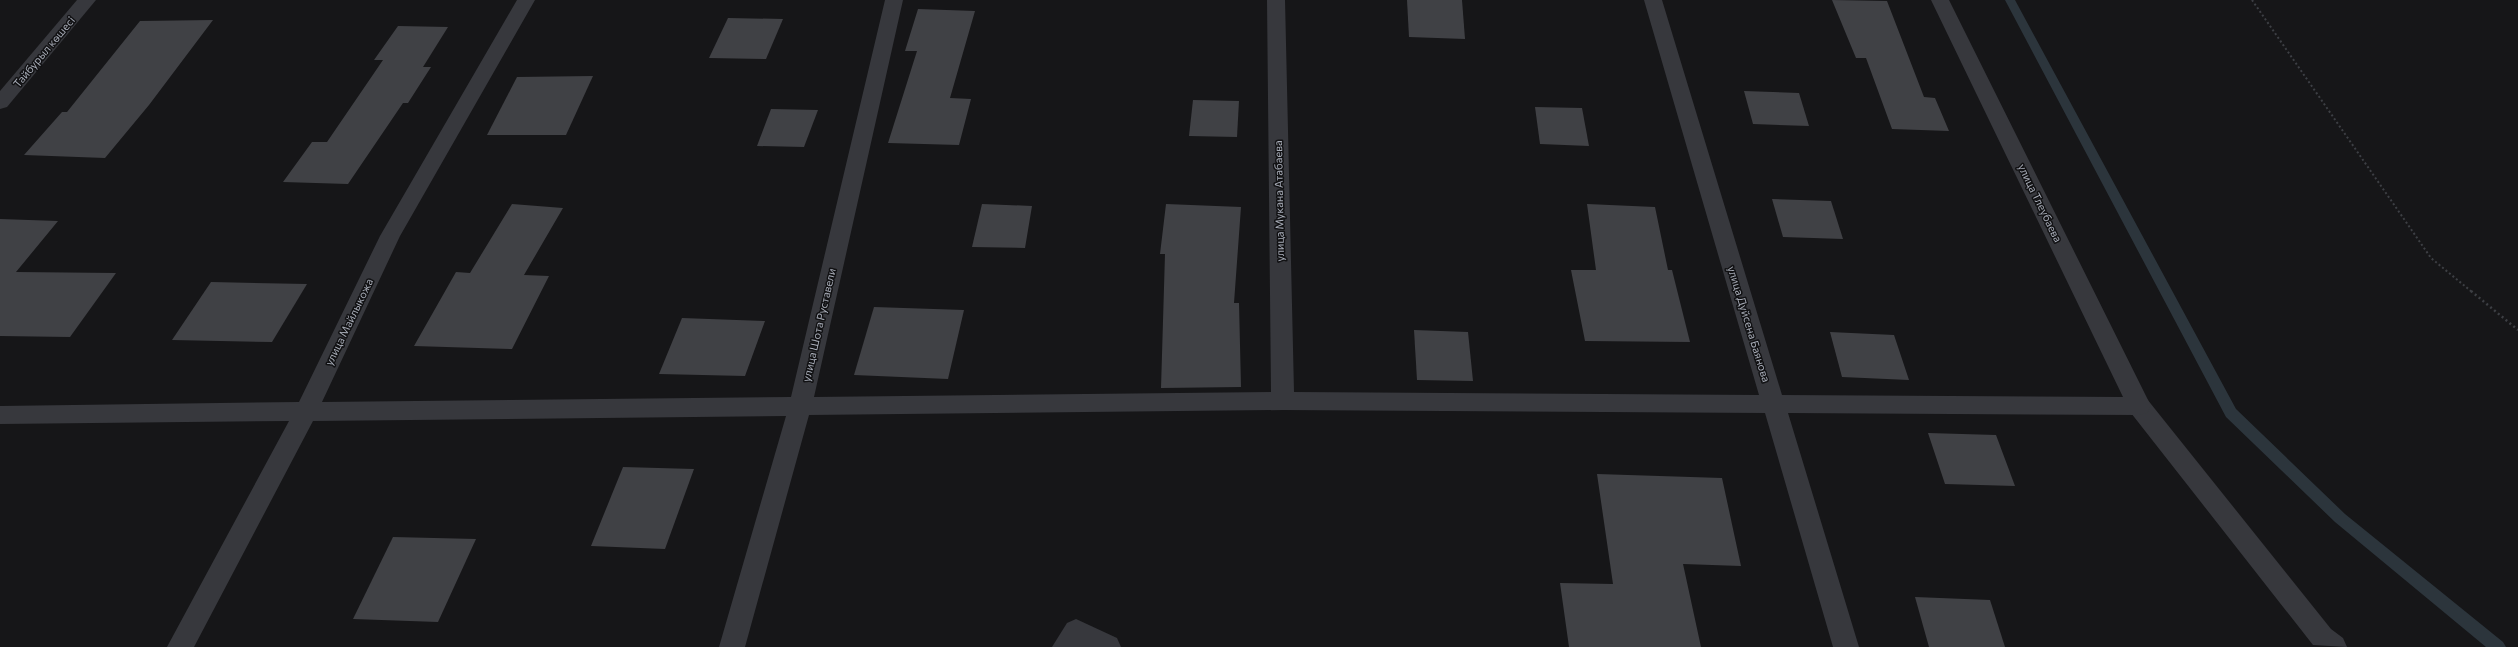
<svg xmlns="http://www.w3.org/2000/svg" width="2518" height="647" viewBox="0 0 2518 647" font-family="Commissioner,sans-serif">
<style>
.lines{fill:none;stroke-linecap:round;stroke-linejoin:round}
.stream{fill:#2c353c;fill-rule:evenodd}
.building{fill:#404145}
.path-far1{stroke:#3d3f44;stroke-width:2;stroke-dasharray:2 2.5;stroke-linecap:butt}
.path{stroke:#3d3f44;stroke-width:2.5;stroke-dasharray:2 3;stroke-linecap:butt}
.lane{fill:#37383d;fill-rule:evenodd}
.street{fill:#37383d;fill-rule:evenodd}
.labels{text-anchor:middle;stroke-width:3;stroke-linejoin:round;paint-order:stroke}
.street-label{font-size:11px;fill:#a8adb8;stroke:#111113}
</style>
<rect width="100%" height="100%" fill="#161618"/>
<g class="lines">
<path class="stream" d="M2005 0H2015L2236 409 2345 514 2503 642 2506 647H2486L2335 522 2226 417Z"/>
</g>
<g class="building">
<path d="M1407 0H1462L1465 39 1409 37Z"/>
<path d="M1832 0 1887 1 1924 97 1935 98 1949 131 1892 129 1866 58H1856Z"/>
<path d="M918 9 975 11 950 98 971 99 959 145 888 143 917 51H905Z"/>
<path d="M728 18 783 19 766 59 709 58Z"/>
<path d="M213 20 149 105 105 158 24 155 62 112H67L140 21Z"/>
<path d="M398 26 448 27 423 67H431L408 103H403L348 184 283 182 312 142H327L383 60H374Z"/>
<path d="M593 76 566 135H487L517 77Z"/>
<path d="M1744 91 1799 93 1809 126 1753 124Z"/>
<path d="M1193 100 1239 101 1237 137 1189 136Z"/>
<path d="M1535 107 1582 108 1589 146 1540 144Z"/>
<path d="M771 109 818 110 804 147 757 146Z"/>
<path d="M1772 199 1831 201 1843 239 1783 237Z"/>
<path d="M512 204 563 208 524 275 549 276 512 349 414 346 456 272 470 273Z"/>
<path d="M982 204 1032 206 1025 248 972 247Z"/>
<path d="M1166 204 1241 207 1234 303H1239L1241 387 1161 388 1165 254H1160Z"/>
<path d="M1587 204 1655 207 1668 270H1672L1690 342 1585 341 1571 270H1596Z"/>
<path d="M0 219 58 221 16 272 116 273 70 337 0 336Z"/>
<path d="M211 282 307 284 272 342 172 340Z"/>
<path d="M874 307 964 310 948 379 854 375Z"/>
<path d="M682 318 765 321 745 376 659 374Z"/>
<path d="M1414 330 1468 332 1473 381 1417 380Z"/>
<path d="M1830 332 1894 335 1909 380 1842 377Z"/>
<path d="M1928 433 1996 435 2015 486 1945 484Z"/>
<path d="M623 467 694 469 665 549 591 546Z"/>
<path d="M1597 474 1722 478 1741 566 1683 564 1701 647H1569L1560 583 1613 584Z"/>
<path d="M393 537 476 539 438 622 353 619Z"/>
<path d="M1915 597 1990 600 2005 647H1929Z"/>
</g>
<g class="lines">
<path class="path-far1" d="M2252 0 2431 258 2472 292"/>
<path class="path" d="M2471 291 2518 330"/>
<g class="lane">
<path d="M2139 397 2147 399 2331 629 2343 638 2347 647 2313 645 2131 413 2127 406 2131 399Z"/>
<path d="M1076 619 1117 638 1121 647H1052L1067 623Z"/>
</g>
<g class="street">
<path d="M77 0H96L7 107 0 109V91Z"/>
<path d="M517 0H535L400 236 322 402 791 397 885 0H903L814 397 1271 392 1267 0H1285L1294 392 1759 395 1644 0H1662L1782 395 2123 397 1931 0H1949L2151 406 2147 413 2139 415 1788 413 1859 647H1833L1765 413 1283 410 809 415 745 647H719L786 416 313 421 194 647H167L289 421 0 424V406L299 402 380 236Z"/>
</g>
</g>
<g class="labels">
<g class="street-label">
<text transform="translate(44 52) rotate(-50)" y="4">Тайбурыл көшесі</text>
<text transform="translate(1279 201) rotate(-91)" y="4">улица Мукана Атабаева</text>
<text transform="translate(2040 203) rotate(64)" y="4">улица Тлеубаева</text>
<text transform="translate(349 322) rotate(-64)" y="4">улица Майлыкожа</text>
<text transform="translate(1749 324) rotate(73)" y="4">улица Дуйсена Баянова</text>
<text transform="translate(819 325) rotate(-77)" y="4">улица Шота Руставели</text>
</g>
</g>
</svg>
